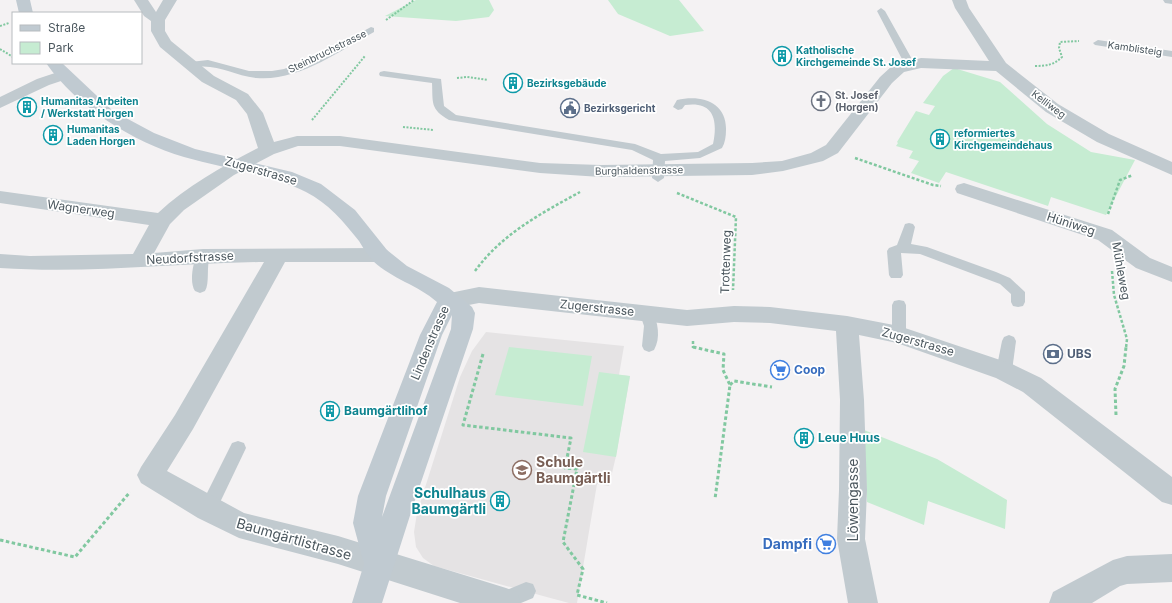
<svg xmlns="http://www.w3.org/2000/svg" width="1172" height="603" viewBox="0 0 1172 603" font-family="Inter,sans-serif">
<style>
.education{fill:#e5e3e4}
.green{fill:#c6ecd2}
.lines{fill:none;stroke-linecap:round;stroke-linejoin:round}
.path-far2{stroke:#81c8a0;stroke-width:2;stroke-dasharray:2 1.5;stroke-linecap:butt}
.path-far1{stroke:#81c8a0;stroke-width:2.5;stroke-dasharray:3 2;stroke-linecap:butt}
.path{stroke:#81c8a0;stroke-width:3;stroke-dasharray:3.5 2.5;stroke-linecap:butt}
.service{fill:#c1cacf;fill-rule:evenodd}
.minor{fill:#c1cacf;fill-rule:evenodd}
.secondary{fill:#c0cad1;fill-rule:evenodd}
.labels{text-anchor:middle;stroke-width:3.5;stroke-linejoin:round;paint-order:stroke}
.far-street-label{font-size:10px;fill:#4b575e;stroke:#fff}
.far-culture-label{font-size:10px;font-weight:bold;fill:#0d838f;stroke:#fff;text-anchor:start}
.far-worship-label{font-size:10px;font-weight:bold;fill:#5b616d;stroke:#fff;text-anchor:start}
.far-service-label{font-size:10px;font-weight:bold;fill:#4e5e75;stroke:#fff;text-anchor:start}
.street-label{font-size:12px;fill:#4b575e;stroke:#fff}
.service-label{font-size:12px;font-weight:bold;fill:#4e5e75;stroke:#fff;text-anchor:start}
.shop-label{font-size:12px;font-weight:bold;fill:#366cbe;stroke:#fff;text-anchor:start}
.culture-label{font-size:12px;font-weight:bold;fill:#0d838f;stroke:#fff;text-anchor:start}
.near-education-label{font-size:14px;font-weight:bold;fill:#785e54;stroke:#fff;text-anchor:start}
.near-culture-label{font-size:14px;font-weight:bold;fill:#0d838f;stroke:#fff;text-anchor:end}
.near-street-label{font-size:14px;fill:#4b575e;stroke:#fff}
.near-shop-label{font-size:14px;font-weight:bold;fill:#366cbe;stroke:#fff;text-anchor:end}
</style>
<rect width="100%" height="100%" fill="#f4f2f3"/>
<path class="education" d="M486 332 624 346 619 375 630 376 616 456 609 486 597 484 577 603H569L543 596 434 566 423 558 416 547 414 532 417 513 460 377 472 351Z"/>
<g class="green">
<path d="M416 0H489L494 10 489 17 456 21 385 16Z"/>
<path d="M608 0H679L704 31 670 36 618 14Z"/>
<path d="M954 68 1000 82 1047 124 1091 152 1135 160 1106 215 1051 197 1048 206 946 172 939 183 911 173 919 161 909 158 913 151 896 146 898 143 897 142 916 111 929 115 935 106 923 103 943 76Z"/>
<path d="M509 347 592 356 583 406 495 395Z"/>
<path d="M599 372 630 376 616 457 583 452Z"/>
<path d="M864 430 937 459 1007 500 1005 529 928 501 924 525 867 502Z"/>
</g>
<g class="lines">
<g class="path-far2">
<path d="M386 20 414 0"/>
<path d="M0 26 9 23"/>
<path d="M0 49 13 57"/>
<path d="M1035 66C1046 66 1054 65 1062 57L1059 48 1060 42 1079 41"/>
<path d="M457 78 467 77 488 80"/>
<path d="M312 120 365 56"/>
<path d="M403 127 434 130"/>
</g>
<g class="path-far1">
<path d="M855 158 933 185 941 186"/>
<path d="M677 193 736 217 733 290"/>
<path d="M1108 214 1120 180 1133 175"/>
<path d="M475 271C502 234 540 214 580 192"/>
<path d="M1112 271 1114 295 1127 339 1126 348"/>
<path d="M693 341V348"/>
</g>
<g class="path">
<path d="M693 347 724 354 723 370 730 385 715 499"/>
<path d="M483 354 463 425 571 438 565 468 577 469 563 542 583 569 577 595 607 603"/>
<path d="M730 385 734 381 772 387"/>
<path d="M1116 415 1115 389 1124 366 1126 347"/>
<path d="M0 540 75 557 130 492"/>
</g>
<g class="service">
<path d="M881 8 885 11 913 61 907 69 904 70 899 67 903 61 877 11Z"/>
<path d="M371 27 374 28V32C339 51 298 82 256 78 231 75 216 62 190 68L185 65 190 62 208 60 249 71H272L284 69 313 58Z"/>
<path d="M1098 40 1172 51V57L1095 45 1093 43Z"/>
<path d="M384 71 441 79 444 106 456 115 635 144 661 154 698 152 713 144C718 120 714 101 685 105L682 109 678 110 673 107 677 100C701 94 727 102 726 130 726 136 725 143 722 148L700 158 665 161 664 178 658 182 652 178 653 160 632 150 449 120C430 109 433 103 432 83L380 76 379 74 380 72Z"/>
<path d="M909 223 913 224 915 227 911 244 927 247 996 272 1010 278 1025 292V302L1023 306 1018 307 1013 306 1011 302V294L1000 284 920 254 901 253 903 275 901 278H891L889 275 887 251 889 248 897 245 905 224Z"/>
<path d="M203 252 208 253 210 256C206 267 210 283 205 291L200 293 195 291C189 282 193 262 198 253Z"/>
<path d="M899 300 904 301 906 305V335L904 339 899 340 894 339 892 335V305L894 301Z"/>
<path d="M647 309 652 310C658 322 661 338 654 350L649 352 644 350 642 346 644 326 640 314 642 310Z"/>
<path d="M1009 335 1014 337 1016 341 1012 371 1009 375 1004 377 999 375 996 371 1002 341 1004 337Z"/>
<path d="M238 441 244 443 246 448 214 515 208 517 202 515 199 509 232 443Z"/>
<path d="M526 582 533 584 536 591 533 598 521 603H493L495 595Z"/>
</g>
<g class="minor">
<path d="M134 0H148L156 12 163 0H177L165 20V31L171 41 214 76 248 94 263 113 274 142 297 136H340L540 163 601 165 752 163 782 161 811 153 826 145 880 77 892 66 921 58 989 61 955 8 952 0H966L969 8 1006 63 1058 104 1109 134 1172 162V175L1097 142 1046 112 996 71 921 68 904 72 892 83 838 153 823 161 783 171 752 175 601 177 540 173 340 146H298L274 154 234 175 184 210 170 224 154 253 203 249 380 248 387 250 390 255 387 260 380 262H285L193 429 167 471 244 513 338 536 506 588 517 592 521 603H460L338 564 239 538 198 518 141 483 137 475 141 467 175 415 264 262C176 263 88 274 0 268V254L30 256 133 254 149 225 0 203V191L158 213C187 186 223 166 258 148L247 114 236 100 202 82 160 47 151 31V21L144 16Z"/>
<path d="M1163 0H1172V4L1165 3Z"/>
<path d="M64 70 70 72 72 75 70 78 49 85 0 108V97L37 79Z"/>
<path d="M964 183 1112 230 1150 258 1172 267V282L1136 268 1098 240 957 193 955 189 957 185Z"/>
<path d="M479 287 687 310 734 306 770 307 847 316 899 326 1012 364 1041 378 1172 477V505L1162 502 1023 392 996 378 897 343 859 335 864 400 867 490 865 539 878 603H848L837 539 839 490 840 400 836 331 770 323 734 322 687 326 479 303 448 309 440 307 437 301 440 295Z"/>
<path d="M1172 554V582L1127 584 1120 586 1092 603H1049L1053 592 1113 560 1127 556Z"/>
</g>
<g class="secondary">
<path d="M16 0H30L33 13H19Z"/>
<path d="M46 63H62L113 111 154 133 195 149 292 172 321 184 355 210 387 250 407 266 449 288 472 307 475 313 473 329 415 500 382 603H352L364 564 353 523 358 496 420 335 437 302C418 285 392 279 373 261 368 255 363 248 359 241 344 222 328 203 306 192 268 173 225 169 184 157 133 142 77 107 46 63ZM452 315 451 329 382 517 386 496 442 335Z"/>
</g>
</g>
<defs>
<symbol id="building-ring" viewBox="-11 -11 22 22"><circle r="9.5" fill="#fff" stroke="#0f9aa8" stroke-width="1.5"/><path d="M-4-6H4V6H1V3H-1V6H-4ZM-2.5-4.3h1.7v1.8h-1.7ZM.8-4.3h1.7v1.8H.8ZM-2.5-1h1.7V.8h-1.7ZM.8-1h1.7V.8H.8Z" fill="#0f9aa8"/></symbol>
<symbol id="church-ring" viewBox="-11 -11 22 22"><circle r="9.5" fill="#fff" stroke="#6b7280" stroke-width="1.5"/><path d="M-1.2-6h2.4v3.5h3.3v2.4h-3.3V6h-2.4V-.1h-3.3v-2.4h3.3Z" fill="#6b7280"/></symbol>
<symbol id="civic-ring" viewBox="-11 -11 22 22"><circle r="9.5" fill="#fff" stroke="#5c6f8a" stroke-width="1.5"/><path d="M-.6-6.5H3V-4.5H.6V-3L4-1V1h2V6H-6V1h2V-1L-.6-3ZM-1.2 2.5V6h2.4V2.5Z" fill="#5c6f8a"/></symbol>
<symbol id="bank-ring" viewBox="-11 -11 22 22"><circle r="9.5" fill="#fff" stroke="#5c6f8a" stroke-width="1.5"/><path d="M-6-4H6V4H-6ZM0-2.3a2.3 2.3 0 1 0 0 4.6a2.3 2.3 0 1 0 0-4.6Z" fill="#5c6f8a"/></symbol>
<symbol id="supermarket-ring" viewBox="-11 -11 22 22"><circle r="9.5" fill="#fff" stroke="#3f7fe0" stroke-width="1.5"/><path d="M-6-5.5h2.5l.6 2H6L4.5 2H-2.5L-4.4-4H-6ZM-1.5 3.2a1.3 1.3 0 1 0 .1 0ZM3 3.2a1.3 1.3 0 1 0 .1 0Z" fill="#3f7fe0"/></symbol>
<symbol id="school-ring" viewBox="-11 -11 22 22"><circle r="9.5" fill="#fff" stroke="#8d6e63" stroke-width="1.5"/><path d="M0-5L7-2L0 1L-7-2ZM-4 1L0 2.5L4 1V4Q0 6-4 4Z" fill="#8d6e63"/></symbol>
</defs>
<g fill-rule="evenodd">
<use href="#building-ring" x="771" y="45" width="22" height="22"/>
<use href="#building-ring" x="502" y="72" width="22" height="22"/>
<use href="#church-ring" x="810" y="90" width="22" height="22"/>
<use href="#building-ring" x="16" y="96" width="22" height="22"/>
<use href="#civic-ring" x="559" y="97" width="22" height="22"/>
<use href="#building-ring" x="42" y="124" width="22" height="22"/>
<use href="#building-ring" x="929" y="128" width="22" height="22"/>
<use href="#bank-ring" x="1042" y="343" width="22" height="22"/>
<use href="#supermarket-ring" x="769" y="359" width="22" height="22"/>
<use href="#building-ring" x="319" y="400" width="22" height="22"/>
<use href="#building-ring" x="793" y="427" width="22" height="22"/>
<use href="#school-ring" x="511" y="459" width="22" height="22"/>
<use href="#building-ring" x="489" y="490" width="22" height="22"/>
<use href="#supermarket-ring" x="815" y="533" width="22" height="22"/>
</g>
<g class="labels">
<g class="far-street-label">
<text transform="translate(1135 48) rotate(8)" y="4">Kamblisteig</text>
<text transform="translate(327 51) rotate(-26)" y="4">Steinbruchstrasse</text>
<text transform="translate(1049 104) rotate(37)" y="4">Kelliweg</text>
<text transform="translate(639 170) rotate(-1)" y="4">Burghaldenstrasse</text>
</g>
<g class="far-culture-label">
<text x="796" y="54">Katholische<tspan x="796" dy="12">Kirchgemeinde St. Josef</tspan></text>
<text x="527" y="87">Bezirksgebäude</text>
<text x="41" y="105">Humanitas Arbeiten<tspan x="41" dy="12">/ Werkstatt Horgen</tspan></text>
<text x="67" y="133">Humanitas<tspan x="67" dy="12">Laden Horgen</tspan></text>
<text x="954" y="137">reformiertes<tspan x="954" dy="12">Kirchgemeindehaus</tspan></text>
</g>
<g class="far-worship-label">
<text x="835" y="99">St. Josef<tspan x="835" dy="12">(Horgen)</tspan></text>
</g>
<g class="far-service-label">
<text x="584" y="112">Bezirksgericht</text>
</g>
<g class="street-label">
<text transform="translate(261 171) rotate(16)" y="4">Zugerstrasse</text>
<text transform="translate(81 209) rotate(8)" y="4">Wagnerweg</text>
<text transform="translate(1071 224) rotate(18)" y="4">Hüniweg</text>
<text transform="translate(190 258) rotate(-3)" y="4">Neudorfstrasse</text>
<text transform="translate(726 262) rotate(-88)" y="4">Trottenweg</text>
<text transform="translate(1121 271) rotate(80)" y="4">Mühleweg</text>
<text transform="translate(597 308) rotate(6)" y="4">Zugerstrasse</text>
<text transform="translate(918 342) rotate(16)" y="4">Zugerstrasse</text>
<text transform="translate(430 343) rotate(-67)" y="4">Lindenstrasse</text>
</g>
<g class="service-label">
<text x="1067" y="358">UBS</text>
</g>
<g class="shop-label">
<text x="794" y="374">Coop</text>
</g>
<g class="culture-label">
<text x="344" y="415">Baumgärtlihof</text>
<text x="818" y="442">Leue Huus</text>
</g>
<g class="near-education-label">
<text x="536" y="467">Schule<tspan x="536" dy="16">Baumgärtli</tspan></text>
</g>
<g class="near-culture-label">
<text x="486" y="498">Schulhaus<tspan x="486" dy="16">Baumgärtli</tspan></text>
</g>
<g class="near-street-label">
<text transform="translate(853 500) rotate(-90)" y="5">Löwengasse</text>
<text transform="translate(294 539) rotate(16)" y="5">Baumgärtlistrasse</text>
</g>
<g class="near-shop-label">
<text x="812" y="549">Dampfi</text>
</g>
</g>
<rect x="12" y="12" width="130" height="52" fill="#ffffff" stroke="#b7bcbf"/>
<rect x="20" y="25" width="20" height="6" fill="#c0cad1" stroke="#b7bcbf"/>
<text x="48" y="32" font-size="12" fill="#4b575e">Straße</text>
<rect x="20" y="42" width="20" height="12" fill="#c6ecd2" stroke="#b7bcbf"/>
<text x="48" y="52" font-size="12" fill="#4b575e">Park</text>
</svg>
